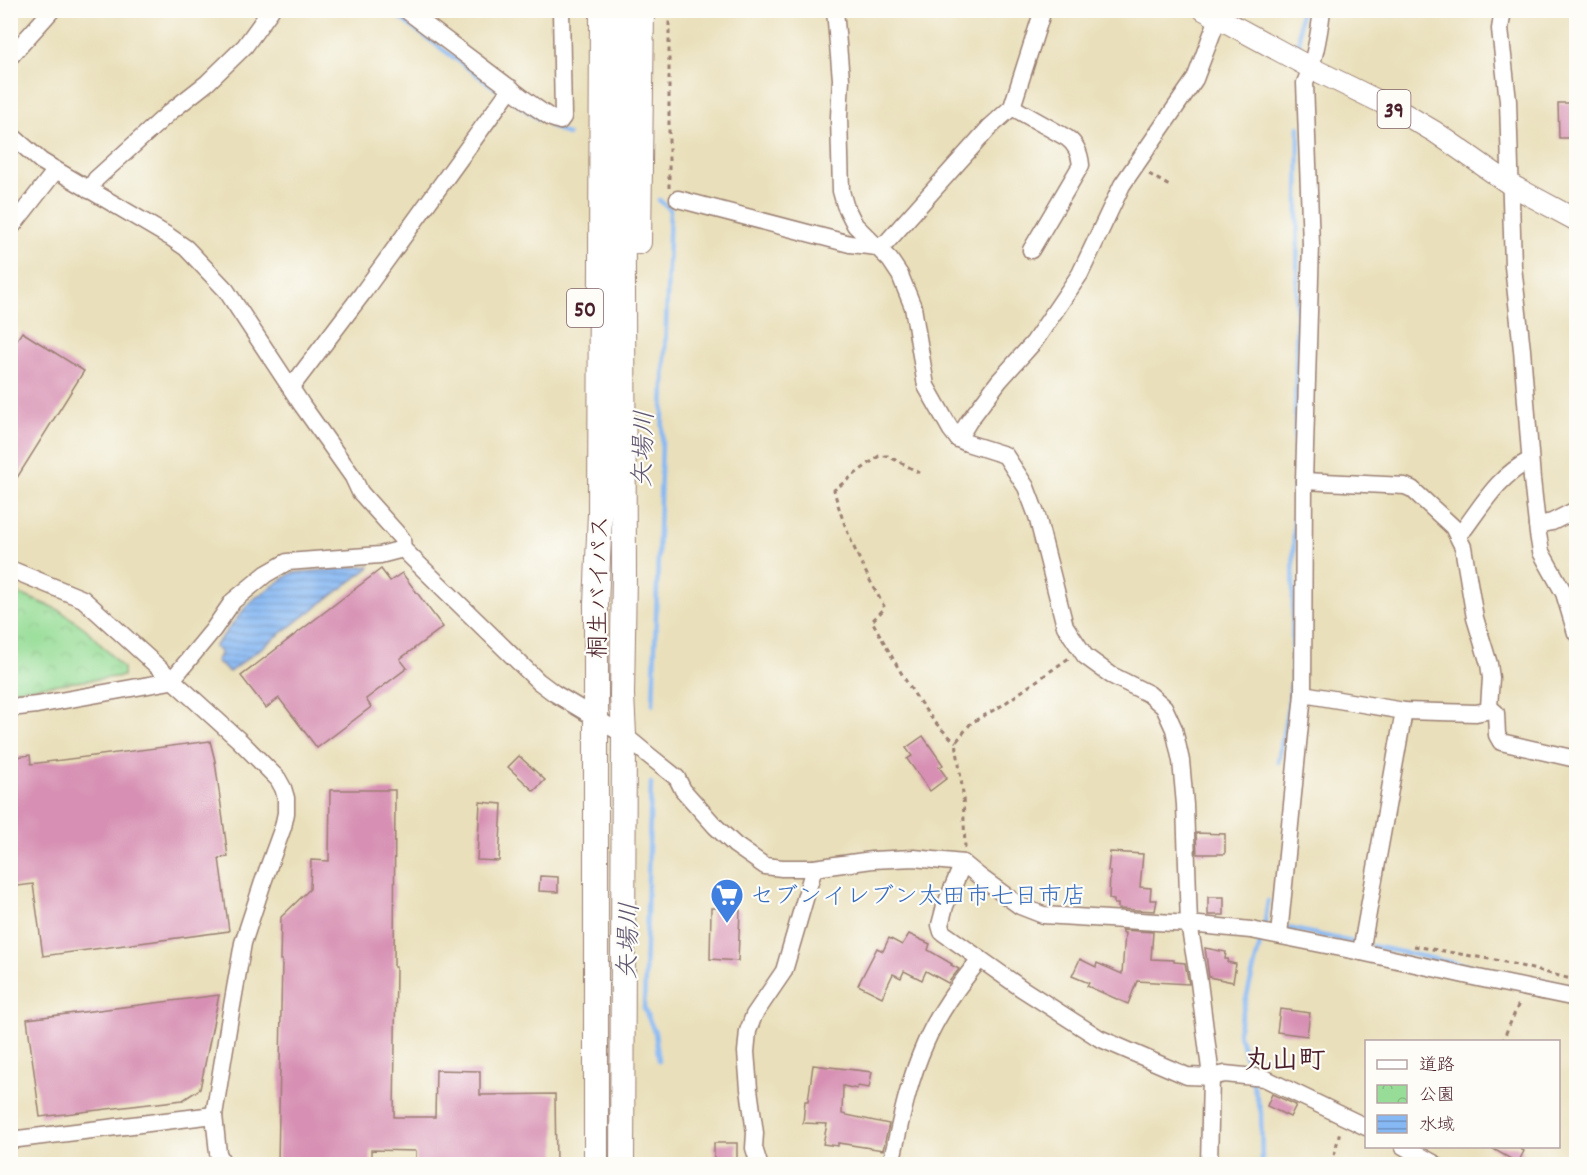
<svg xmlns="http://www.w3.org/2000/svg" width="1587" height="1175" viewBox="0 0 1587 1175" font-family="Dekko,'Klee One',sans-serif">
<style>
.park{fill:url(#park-crowns);stroke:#707e61;stroke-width:1.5}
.water{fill:url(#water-rules);stroke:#686c8f;stroke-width:1.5}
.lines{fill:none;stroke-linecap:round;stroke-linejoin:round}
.stream{stroke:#86b8f3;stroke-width:4.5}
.building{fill:#d790b3}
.minor-casing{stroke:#9a7f72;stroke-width:19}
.major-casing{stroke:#9a7f72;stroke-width:23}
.highway-casing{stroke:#9a7f72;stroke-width:26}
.path{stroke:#9a7f72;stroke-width:3;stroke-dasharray:4.5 4.5;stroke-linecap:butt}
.minor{stroke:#fff;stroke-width:16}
.major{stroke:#fff;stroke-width:21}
.highway{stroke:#fff;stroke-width:24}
.labels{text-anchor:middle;stroke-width:4.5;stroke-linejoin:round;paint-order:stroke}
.shield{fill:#fdfcf7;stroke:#806168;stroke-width:1.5}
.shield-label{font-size:22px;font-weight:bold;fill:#4a1f2b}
.street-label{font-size:24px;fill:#4a1f2b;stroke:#fdfcf7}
.shop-label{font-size:24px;fill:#366cbe;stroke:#fdfcf7;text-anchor:start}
.water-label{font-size:26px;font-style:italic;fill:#5f5571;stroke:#fdfcf7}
.quarter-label{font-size:27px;font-weight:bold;fill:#4a1f2b;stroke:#fdfcf7}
</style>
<defs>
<pattern id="park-crowns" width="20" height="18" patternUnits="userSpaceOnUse" patternTransform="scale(1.5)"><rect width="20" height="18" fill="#97dd97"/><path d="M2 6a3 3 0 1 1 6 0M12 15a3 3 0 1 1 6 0" fill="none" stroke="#84bd82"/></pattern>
<pattern id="water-rules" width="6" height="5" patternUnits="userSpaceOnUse" patternTransform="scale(1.5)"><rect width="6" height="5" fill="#86b8f3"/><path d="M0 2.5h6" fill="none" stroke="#7095c5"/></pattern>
</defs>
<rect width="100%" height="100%" fill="#fdfcf7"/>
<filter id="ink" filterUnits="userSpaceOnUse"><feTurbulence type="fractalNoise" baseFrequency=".0167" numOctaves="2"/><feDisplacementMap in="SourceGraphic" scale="12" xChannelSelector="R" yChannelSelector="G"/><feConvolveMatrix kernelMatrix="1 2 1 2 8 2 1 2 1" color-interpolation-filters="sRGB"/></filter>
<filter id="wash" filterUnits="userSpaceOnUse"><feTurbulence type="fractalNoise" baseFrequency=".008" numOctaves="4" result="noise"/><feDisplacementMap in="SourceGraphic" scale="24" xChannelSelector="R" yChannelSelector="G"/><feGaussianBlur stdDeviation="1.35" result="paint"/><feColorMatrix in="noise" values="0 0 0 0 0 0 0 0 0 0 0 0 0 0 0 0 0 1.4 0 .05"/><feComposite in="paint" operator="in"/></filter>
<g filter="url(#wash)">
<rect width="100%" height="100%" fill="#e9dfba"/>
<path class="park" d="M10 590 59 610 86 629 123 668V676L11 690Z"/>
<path class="water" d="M370 566 369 568 229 672 216 661 221 653 214 647 251 601 292 573Z"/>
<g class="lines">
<g class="stream">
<path d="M389 10 502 93"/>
<path d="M1299 48 1300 10"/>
<path d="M509 98 539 119"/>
<path d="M549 125 568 135"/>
<path d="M653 704 670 209 659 200"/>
<path d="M1278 762 1289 702 1292 679 1299 127"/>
<path d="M651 783 644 1008 655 1033 659 1061"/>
<path d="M1264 928 1268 901"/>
<path d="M1288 928 1357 943"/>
<path d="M1372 946 1576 988"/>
<path d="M1250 1073 1238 1031 1262 936"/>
<path d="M1252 1081 1261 1112 1262 1164"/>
</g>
</g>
<g id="blocks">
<g class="building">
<path d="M1558 103H1576V138H1559Z"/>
<path d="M22 332 84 371 10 489V350Z"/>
<path d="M381 569 390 581 402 573 443 627 400 659 407 668 366 699 371 707 317 748 279 698 266 708 241 676Z"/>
<path d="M923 736 943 765 939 767 947 778 930 791 907 759 912 756 906 748Z"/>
<path d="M210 741 215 761 228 857 219 858 229 931 43 956 33 884 10 887V758L30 755 31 764Z"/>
<path d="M519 756 545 780 534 791 508 767Z"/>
<path d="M330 790H395L394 967H396L394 1117H435L436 1070 480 1071V1095L555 1094 556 1164H416V1151L371 1150V1164H278L282 960H280L281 917 310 889 311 860 329 861Z"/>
<path d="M480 802 502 804 499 861 477 860Z"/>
<path d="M1196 833 1225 834V854H1197Z"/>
<path d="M1110 852 1143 854 1140 887 1151 888 1150 900H1157L1155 911 1118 909V904H1114V900L1109 899 1110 871H1108Z"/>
<path d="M540 876 558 877V892L539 891Z"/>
<rect x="1208" y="897" width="16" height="18"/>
<path d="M711 908H731L740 910 738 961 710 959Z"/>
<path d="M1121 930 1153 932 1151 959 1174 960V962L1185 963 1189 984 1137 981 1128 1004 1087 986 1089 983 1072 976 1080 959 1096 967 1097 963 1122 974 1125 933H1123V931Z"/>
<path d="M909 934 930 944 928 950 952 964 951 965 959 969 948 983 926 971 922 980 904 971 901 978 893 974 882 997 858 985 877 948 883 951 889 938 902 945Z"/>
<path d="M1205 948 1226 952 1225 959H1228L1227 962 1236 964 1233 982 1209 977Z"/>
<path d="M219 995 200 1089 183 1100 40 1117 27 1019Z"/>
<path d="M1280 1009 1310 1013 1307 1036 1277 1032Z"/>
<path d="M813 1065 872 1072 869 1088 858 1086 857 1089 843 1086 842 1114 889 1124 883 1150 838 1143V1146L823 1144 827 1124 803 1123 805 1101H808Z"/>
<path d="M1272 1094 1296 1105 1290 1117 1267 1106Z"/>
<rect x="714" y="1143" width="23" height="21"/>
<path d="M1488 1146H1516L1524 1151 1518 1163Z"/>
</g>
</g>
</g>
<g filter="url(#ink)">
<use href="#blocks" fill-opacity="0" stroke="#9a7f72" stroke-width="1.5"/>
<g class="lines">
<defs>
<g id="minor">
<path d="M406 10 535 107 551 118 560 121 563 117 561 10"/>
<path d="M835 10 841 79 839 117 841 191 845 205 855 225 890 260 900 275 913 307 926 386 951 430 958 439 967 443 1005 455 1026 487 1037 516 1065 626 1085 656 1111 675 1149 694 1164 707 1174 729 1181 761 1185 805 1189 924 1199 982 1211 1077 1209 1164"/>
<path d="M1503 10 1500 29 1508 101 1513 266 1522 350 1532 479 1538 534 1541 552 1564 593 1576 633"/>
<path d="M10 57 52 10"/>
<path d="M1012 107 1067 138C1076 144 1080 155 1081 165L1031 250"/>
<path d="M10 134 41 161 56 170 170 237 186 248 226 290 302 405 353 477 360 492 402 539 403 549 538 681 554 693 624 735 647 754 677 778 683 790 715 826 735 845 765 866 782 868H814L872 860 914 858 963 863 980 877 1020 906 1043 915 1189 924 1251 930 1361 952 1478 978 1576 998"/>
<path d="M89 190 96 179 170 112 207 83 245 46 271 10"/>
<path d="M678 199 850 244 878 247 886 243 989 128 1012 107 1043 10"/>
<path d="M10 229 56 170"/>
<path d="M290 386 296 381 362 294 511 88"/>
<path d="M958 439 969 421 999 381 1034 342 1080 274 1122 185 1195 79 1218 18"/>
<path d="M1537 525 1552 522 1576 510"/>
<path d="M1458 534 1465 528C1485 501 1499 476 1530 460"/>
<path d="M10 569 83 599 240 741 278 779 283 788 286 798V813L283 827 263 882 243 943 229 1023 214 1115 218 1153 223 1164"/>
<path d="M1303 694 1404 711 1476 713 1486 711 1489 707 1491 678 1489 664 1475 618 1463 547 1453 527 1412 489 1405 486 1304 481"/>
<path d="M1489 707 1496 713 1497 735 1501 742 1576 759"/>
<path d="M10 708 37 705 171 681 213 630 233 601 266 574 287 562 380 555 403 549"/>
<path d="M963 863 945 906 940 925 942 932 1021 988 1099 1038 1187 1076 1211 1077 1225 1074 1264 1078 1366 1127"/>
<path d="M1279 935 1303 694 1304 481 1311 245 1305 83C1315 60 1319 36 1322 10"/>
<path d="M1361 952 1404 711"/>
<path d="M10 1140 214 1115"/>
<path d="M1403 1146 1435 1164"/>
<path d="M759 1164 754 1148 755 1133 749 1089 746 1052 748 1031 754 1015 784 971 814 868"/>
<path d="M891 1164C900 1124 908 1082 925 1044 938 1013 959 985 980 959"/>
</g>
<path id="major" d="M1204 10 1311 68 1401 112 1435 132 1511 185 1576 220"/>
<g id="highway">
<path d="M622 10 624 575 622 695 624 735 622 1164"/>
<path d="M639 242 642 10"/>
<path d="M596 1164V604L600 513 602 10"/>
</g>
</defs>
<use href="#minor" class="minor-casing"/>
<use href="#major" class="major-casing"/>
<use href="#highway" class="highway-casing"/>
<g class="path">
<path d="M1149 174 1171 187"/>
<path d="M669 188V10"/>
<path d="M920 473 888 456H879L834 490C844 531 864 571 885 608L872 621C894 659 921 716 956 742"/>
<path d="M965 848 963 794 956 742 971 723 1001 706 1069 658"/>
<path d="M1414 946 1501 961 1575 980"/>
<path d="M1502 1042 1520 1001"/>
<path d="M1332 1164 1340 1131"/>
</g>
<use href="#minor" class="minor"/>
<use href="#major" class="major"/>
<use href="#highway" class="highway"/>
</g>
</g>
<defs>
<symbol id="supermarket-pin" viewBox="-11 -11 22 30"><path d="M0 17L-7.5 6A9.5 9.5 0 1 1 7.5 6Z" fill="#3f7fe0" stroke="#fdfcf7"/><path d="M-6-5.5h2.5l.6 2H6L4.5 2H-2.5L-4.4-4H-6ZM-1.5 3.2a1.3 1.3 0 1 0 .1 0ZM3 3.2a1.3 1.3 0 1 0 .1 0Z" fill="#fff"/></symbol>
</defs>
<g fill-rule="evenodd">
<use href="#supermarket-pin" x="708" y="876" width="38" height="52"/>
</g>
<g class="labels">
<g class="shield">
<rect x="1377.5" y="90" width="33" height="38" rx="4.5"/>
<rect x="567" y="289" width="36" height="38" rx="4.5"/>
</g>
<g class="shield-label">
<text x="1394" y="117">39</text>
<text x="585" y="316">50</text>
</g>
<g class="street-label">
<text transform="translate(598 587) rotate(-89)" y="8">桐生バイパス</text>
</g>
<g class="shop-label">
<text x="750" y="903">セブンイレブン太田市七日市店</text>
</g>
<g class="water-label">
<text transform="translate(642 449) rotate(-88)" y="9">矢場川</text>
<text transform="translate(627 941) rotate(-88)" y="9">矢場川</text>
</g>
<g class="quarter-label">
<text x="1285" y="1068">丸山町</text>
</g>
</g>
<rect width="1587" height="1175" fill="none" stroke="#fdfcf7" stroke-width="36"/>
<rect x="1365" y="1040" width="195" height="108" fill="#fdfcf7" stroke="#b5a4a5" stroke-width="1.5"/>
<rect x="1377" y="1060" width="30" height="9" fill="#ffffff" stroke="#b5a4a5" stroke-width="1.5"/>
<text x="1419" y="1070" font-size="18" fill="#4a1f2b">道路</text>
<rect x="1377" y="1085" width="30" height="18" fill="url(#park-crowns)" stroke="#b5a4a5" stroke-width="1.5"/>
<text x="1419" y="1100" font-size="18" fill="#4a1f2b">公園</text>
<rect x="1377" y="1115" width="30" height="18" fill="url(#water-rules)" stroke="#b5a4a5" stroke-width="1.5"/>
<text x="1419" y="1130" font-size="18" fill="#4a1f2b">水域</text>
</svg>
